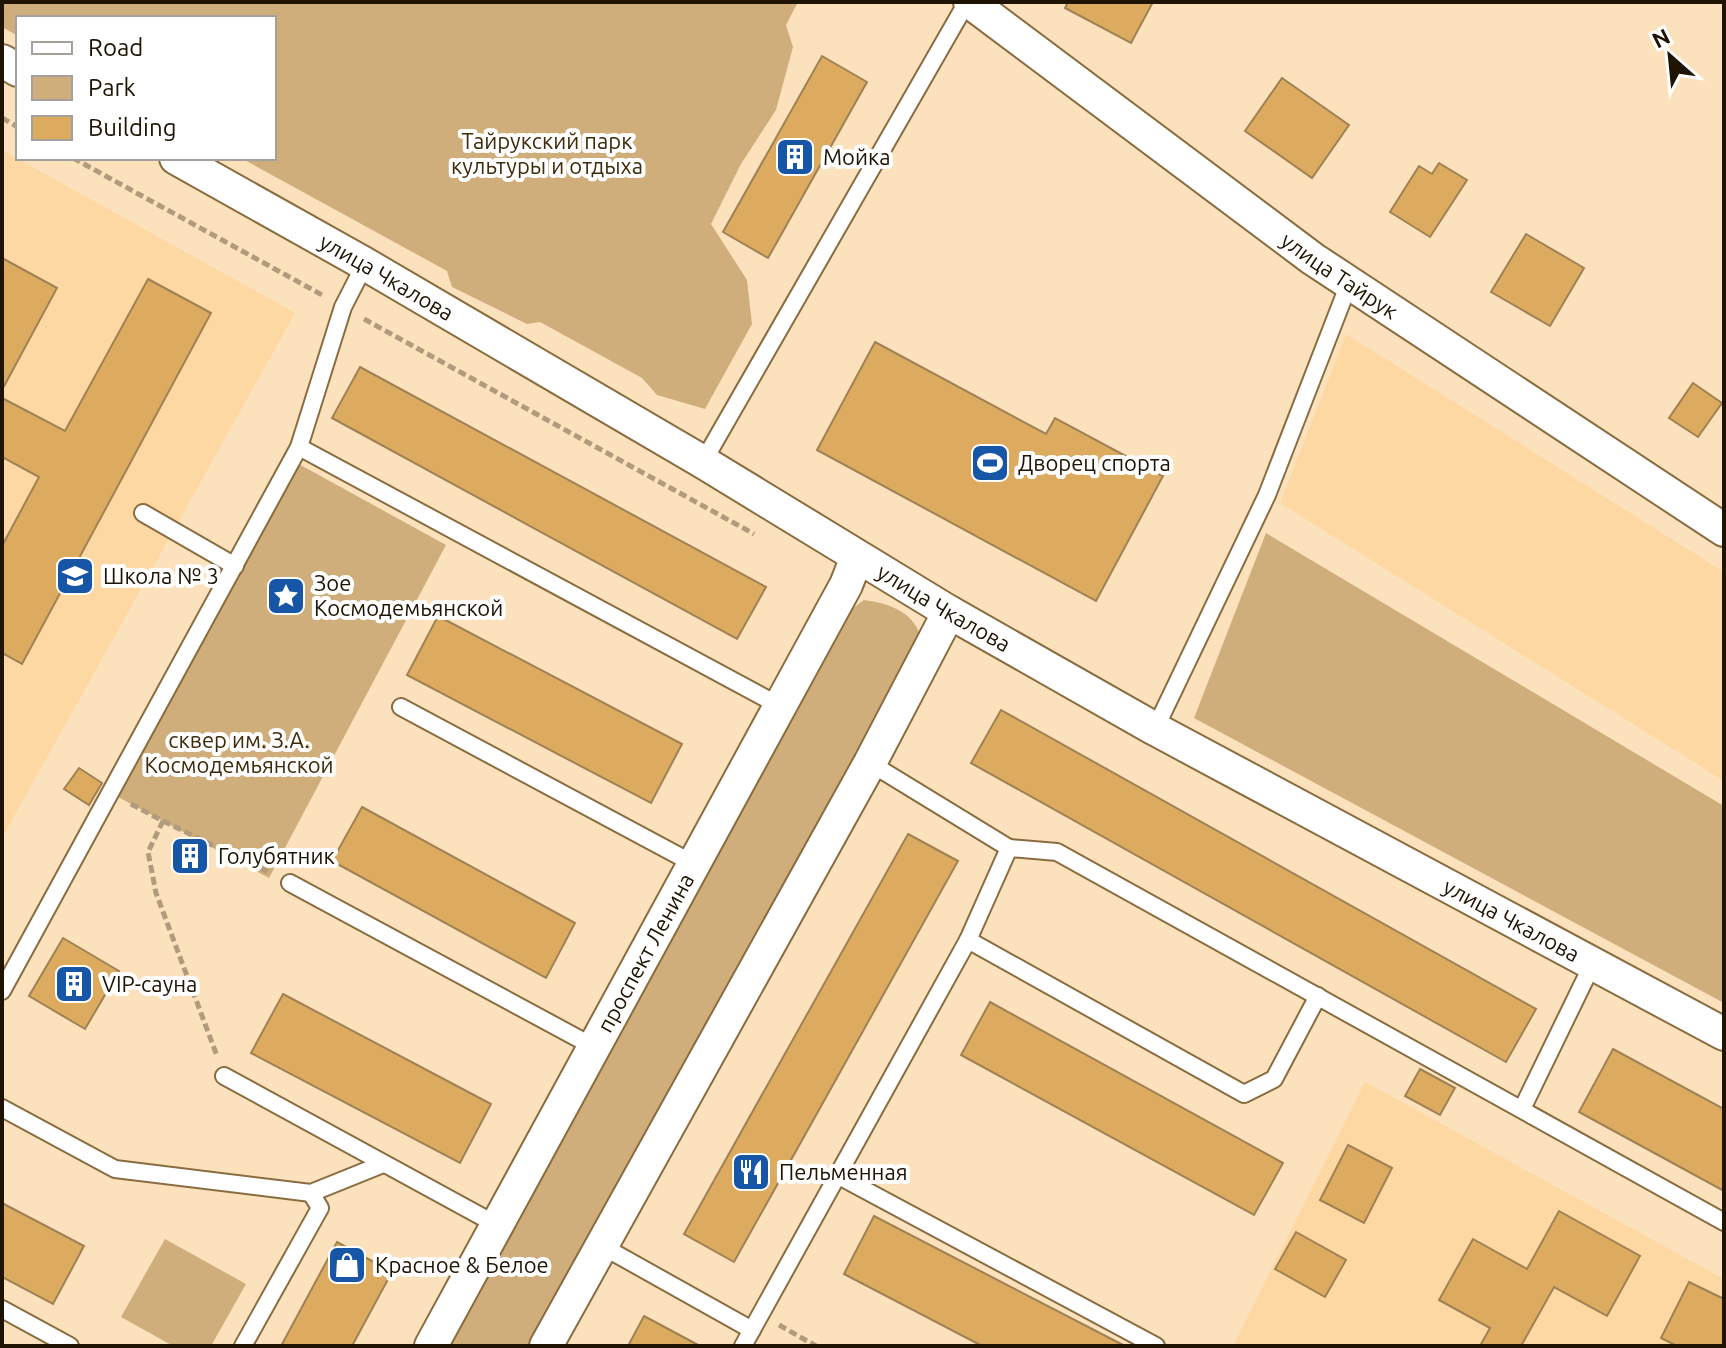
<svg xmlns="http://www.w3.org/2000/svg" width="1726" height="1348" viewBox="0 0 1726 1348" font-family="Ubuntu,sans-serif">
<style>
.built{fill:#fdd8a2}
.green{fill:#d0ae7b}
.building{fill:#dcab60;stroke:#9f8154;stroke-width:2}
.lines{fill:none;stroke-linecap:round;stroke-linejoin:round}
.lane-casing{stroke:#896c40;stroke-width:20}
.street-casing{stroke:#896c40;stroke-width:36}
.path{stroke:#b19b7d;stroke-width:5;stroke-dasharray:8 4;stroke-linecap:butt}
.lane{stroke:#fff;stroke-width:16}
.street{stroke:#fff;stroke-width:32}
.labels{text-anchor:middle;stroke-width:8;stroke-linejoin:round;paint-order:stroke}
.park-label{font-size:22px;fill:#3f2b09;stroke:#fff}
.poi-label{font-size:22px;fill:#1f1303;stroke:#fff;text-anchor:start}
.street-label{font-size:22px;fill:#1f1303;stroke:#fff}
</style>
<rect width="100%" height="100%" fill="#fce2bc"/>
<g class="built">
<path d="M2 150 295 313 2 838Z"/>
<path d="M1346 334 1724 572V781L1280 503Z"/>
<path d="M1365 1082 1724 1279V1346H1233Z"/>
</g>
<g class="green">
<path d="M2 2H798L786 25 793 47 776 110 741 164 711 224 747 280 752 324 705 409 657 395 642 378 540 322 527 324 452 287 447 271 241 158H274V18H18V36L2 27Z"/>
<path d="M297 463 446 545 269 878 118 797Z"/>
<path d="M1266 533 1724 806V1003L1194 718Z"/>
<path d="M864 600C889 603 918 613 921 642L532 1346H447L842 616Z"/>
<path d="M165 1239 246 1284 211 1346H173L121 1317Z"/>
</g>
<g class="building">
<path d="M1068 2H1153L1131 43 1065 8Z"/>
<path d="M822 56 867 82 768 258 723 232Z"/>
<path d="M1282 78 1349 125 1312 178 1245 131Z"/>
<path d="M1439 163 1467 180 1430 237 1390 212 1419 166 1432 174Z"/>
<path d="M1526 234 1584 268 1550 326 1491 292Z"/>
<path d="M2 258 57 288 2 390Z"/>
<path d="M148 279 211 313 22 664 2 653V546L39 477 2 457V398L65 431Z"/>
<path d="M875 342 1046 434 1055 418 1163 476 1096 601 817 450Z"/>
<path d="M360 367 766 587 737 639 332 418Z"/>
<path d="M1693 383 1722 403 1698 437 1669 418Z"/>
<path d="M438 616 682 744 651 803 407 675Z"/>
<path d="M1001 710 1536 1009 1506 1062 971 763Z"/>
<path d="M79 768 102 783 89 805 64 789Z"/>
<path d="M362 807 575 923 546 978 332 861Z"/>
<path d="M908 834 958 861 734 1262 684 1234Z"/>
<path d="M186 844 203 853 195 869 178 860Z"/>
<path d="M63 938 119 971 85 1029 29 996Z"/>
<path d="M283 994 491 1104 460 1163 251 1053Z"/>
<path d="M990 1002 1283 1163 1254 1215 961 1055Z"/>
<path d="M1613 1049 1724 1109V1191L1579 1112Z"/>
<path d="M1420 1069 1455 1088 1440 1115 1405 1096Z"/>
<path d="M1348 1145 1392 1168 1364 1223 1320 1200Z"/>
<path d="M2 1203 84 1246 53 1304 2 1277Z"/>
<path d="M1559 1211 1640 1256 1607 1316 1554 1287 1521 1346H1480L1490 1328 1439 1300 1473 1239 1527 1269Z"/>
<path d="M874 1216 1125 1346H982L844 1274Z"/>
<path d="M1296 1232 1346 1260 1325 1297 1275 1269Z"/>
<path d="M337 1242 392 1272 352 1346H281Z"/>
<path d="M1689 1282 1724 1299V1346H1677L1661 1338Z"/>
<path d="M644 1316 700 1346H628Z"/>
</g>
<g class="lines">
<defs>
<g id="lane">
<path d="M299 447 780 706"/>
<path d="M703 462 967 2"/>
<path d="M143 513 235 566"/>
<path d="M401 707 694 864"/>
<path d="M1155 729 1267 495 1350 281"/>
<path d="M870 763 1009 848 1057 852 1724 1222"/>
<path d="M290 883 594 1047"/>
<path d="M968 940 1244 1094 1274 1079 1318 996"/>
<path d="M2 991 299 447 343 307 365 264"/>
<path d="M224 1076 497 1225"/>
<path d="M2 1108 115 1169 311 1193 383 1164"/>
<path d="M1522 1109 1593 963"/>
<path d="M837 1175 1156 1346"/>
<path d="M602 1246 752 1330"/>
<path d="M2 1309 70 1346"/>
<path d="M243 1346 320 1208 311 1193"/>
<path d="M743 1346 968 940 1009 848"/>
</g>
<g id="street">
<path id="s1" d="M970 2 1313 259 1724 530"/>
<path d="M2 61 18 70"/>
<path id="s2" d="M176 158 365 264 703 462 949 612 1155 729 1724 1034"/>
<path id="s3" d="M431 1346 846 585 857 557"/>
<path d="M546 1346 870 763 949 612"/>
</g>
</defs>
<use href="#lane" class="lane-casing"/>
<use href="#street" class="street-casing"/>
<g class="path">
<path d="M2 118 18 127"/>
<path d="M73 158 324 296"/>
<path d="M364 319 754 534"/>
<path d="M131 804 163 821 148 852 156 893 217 1056"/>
<path d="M163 821 270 873"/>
<path d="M779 1325 816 1346"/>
</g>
<use href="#lane" class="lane"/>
<use href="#street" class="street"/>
</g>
<defs>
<symbol id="building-square" viewBox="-11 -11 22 22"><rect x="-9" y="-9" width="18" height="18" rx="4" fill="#1756a6" stroke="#fff"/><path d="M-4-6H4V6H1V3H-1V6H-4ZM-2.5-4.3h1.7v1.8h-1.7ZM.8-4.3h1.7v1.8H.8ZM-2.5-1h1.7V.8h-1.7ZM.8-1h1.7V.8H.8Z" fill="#fff"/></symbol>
<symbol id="stadium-square" viewBox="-11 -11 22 22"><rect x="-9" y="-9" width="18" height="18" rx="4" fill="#1756a6" stroke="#fff"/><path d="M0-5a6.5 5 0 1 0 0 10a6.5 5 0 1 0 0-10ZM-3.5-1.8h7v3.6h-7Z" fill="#fff"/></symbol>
<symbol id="school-square" viewBox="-11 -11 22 22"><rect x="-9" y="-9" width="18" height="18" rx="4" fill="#1756a6" stroke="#fff"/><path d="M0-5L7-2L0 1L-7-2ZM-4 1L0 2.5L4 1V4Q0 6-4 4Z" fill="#fff"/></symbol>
<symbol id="sight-square" viewBox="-11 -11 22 22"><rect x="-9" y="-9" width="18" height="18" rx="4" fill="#1756a6" stroke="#fff"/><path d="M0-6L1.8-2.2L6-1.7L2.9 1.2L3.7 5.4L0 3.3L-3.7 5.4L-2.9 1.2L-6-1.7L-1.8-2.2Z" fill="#fff"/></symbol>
<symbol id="restaurant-square" viewBox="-11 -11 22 22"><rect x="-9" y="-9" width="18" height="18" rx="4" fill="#1756a6" stroke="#fff"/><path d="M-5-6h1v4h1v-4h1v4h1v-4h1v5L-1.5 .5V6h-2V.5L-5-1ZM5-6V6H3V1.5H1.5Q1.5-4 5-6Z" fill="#fff"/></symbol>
<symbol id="shop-square" viewBox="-11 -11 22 22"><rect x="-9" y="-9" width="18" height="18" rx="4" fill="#1756a6" stroke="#fff"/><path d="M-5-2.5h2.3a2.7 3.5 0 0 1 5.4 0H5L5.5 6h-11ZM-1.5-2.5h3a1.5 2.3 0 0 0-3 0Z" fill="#fff"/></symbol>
</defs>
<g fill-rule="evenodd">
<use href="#building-square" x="773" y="135" width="44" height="44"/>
<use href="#stadium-square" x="968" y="441" width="44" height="44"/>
<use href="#school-square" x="53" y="554" width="44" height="44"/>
<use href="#sight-square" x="264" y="574" width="44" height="44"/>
<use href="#building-square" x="168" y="834" width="44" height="44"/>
<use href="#building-square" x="52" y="962" width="44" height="44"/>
<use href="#restaurant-square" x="729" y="1150" width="44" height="44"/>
<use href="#shop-square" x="325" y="1243" width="44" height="44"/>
</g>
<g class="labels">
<g class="park-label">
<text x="547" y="149">Тайрукский парк<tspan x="547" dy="25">культуры и отдыха</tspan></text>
<text x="239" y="748">сквер им. З.А.<tspan x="239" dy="25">Космодемьянской</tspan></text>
</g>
<g class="poi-label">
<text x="823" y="165">Мойка</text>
<text x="1018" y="471">Дворец спорта</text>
<text x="103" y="584">Школа № 3</text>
<text x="314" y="591">Зое<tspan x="314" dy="25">Космодемьянской</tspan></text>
<text x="218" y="864">Голубятник</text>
<text x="102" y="992">VIP-сауна</text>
<text x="779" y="1180">Пельменная</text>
<text x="375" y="1273">Красное &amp; Белое</text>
</g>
<g class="street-label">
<text dy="8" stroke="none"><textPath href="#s1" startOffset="460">улица Тайрук</textPath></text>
<text dy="8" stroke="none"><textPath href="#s2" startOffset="242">улица Чкалова</textPath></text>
<text dy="8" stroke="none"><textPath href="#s2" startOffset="890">улица Чкалова</textPath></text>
<text dy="8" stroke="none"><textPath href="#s2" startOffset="1538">улица Чкалова</textPath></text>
<text dy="8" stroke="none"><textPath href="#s3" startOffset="448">проспект Ленина</textPath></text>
</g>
</g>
<rect width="1726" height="1348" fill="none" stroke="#1f1303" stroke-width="8"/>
<rect x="16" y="16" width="260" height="144" fill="#ffffff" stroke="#a5a19a" stroke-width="2"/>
<rect x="32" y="42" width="40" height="12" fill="#ffffff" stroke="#a5a19a" stroke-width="2"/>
<text x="88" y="56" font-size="24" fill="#1f1303">Road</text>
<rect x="32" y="76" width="40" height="24" fill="#d0ae7b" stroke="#a5a19a" stroke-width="2"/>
<text x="88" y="96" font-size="24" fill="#1f1303">Park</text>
<rect x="32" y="116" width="40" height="24" fill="#dcab60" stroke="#a5a19a" stroke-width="2"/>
<text x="88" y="136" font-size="24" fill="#1f1303">Building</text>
<g transform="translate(1670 56) rotate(333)" stroke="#ffffff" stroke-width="6" paint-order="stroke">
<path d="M0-6L14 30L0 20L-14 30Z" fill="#1f1303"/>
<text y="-12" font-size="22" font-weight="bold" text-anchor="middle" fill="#1f1303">N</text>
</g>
</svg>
